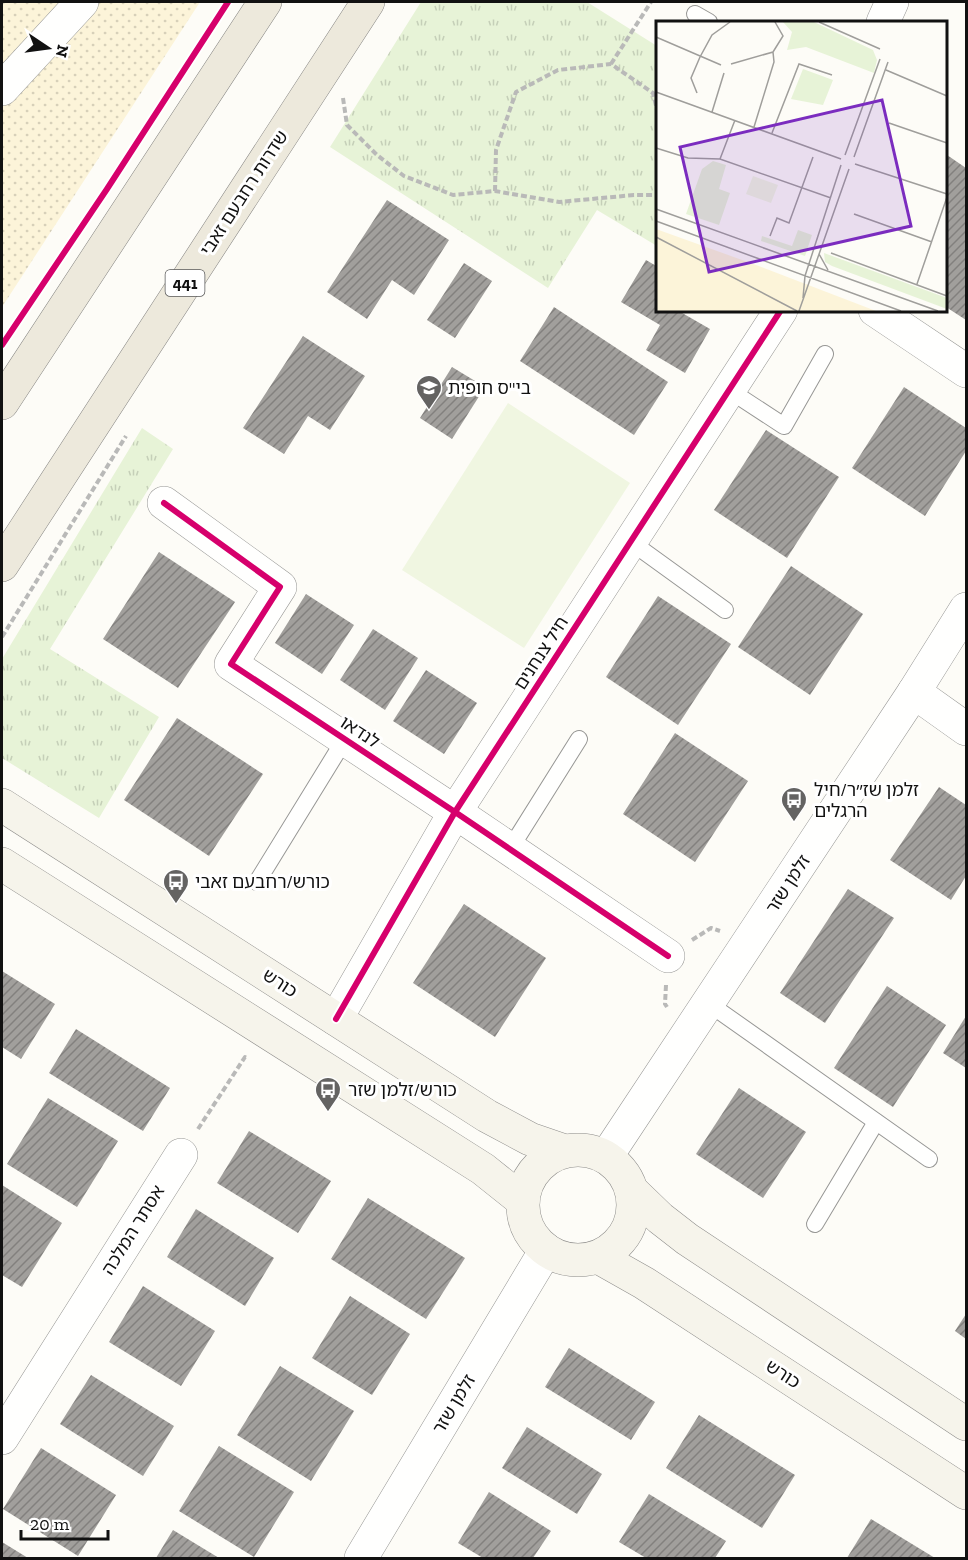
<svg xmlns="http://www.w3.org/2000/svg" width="968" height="1560" viewBox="0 0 968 1560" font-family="'Zilla Slab','Noto Sans Hebrew',serif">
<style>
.sand{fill:url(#sand-dots)}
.park{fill:url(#park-tufts)}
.pitch{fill:#f0f6e1}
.building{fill:url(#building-hatch)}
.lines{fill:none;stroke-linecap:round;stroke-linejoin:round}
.lane-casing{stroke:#979795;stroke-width:18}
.street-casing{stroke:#979795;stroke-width:34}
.secondary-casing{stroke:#8e8d8b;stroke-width:34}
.primary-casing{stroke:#858482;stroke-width:34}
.path{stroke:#b9b9b8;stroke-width:4;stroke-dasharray:6 3;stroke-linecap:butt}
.lane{stroke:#fffffe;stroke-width:16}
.street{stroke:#fffffe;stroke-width:33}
.secondary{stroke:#f6f4eb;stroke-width:33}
.primary{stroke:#ede9dc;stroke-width:33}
.cycleway-casing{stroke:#fff;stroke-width:10}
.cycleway{stroke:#d6006c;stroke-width:6}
.labels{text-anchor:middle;stroke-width:6;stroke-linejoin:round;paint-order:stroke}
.shield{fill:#fff;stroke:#585858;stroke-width:1.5}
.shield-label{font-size:16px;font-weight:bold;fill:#111}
.street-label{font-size:18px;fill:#111;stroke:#fff}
.poi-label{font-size:18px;fill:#111;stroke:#fff;text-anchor:start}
.inset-road{fill:none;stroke:#9f9e9b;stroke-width:1.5}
.view{fill:#7b2cbf;fill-opacity:0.15;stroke:#7b2cbf;stroke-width:3}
.inset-edge{fill:none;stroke:#111;stroke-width:3}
</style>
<defs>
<pattern id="sand-dots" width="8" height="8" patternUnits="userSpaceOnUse" patternTransform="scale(1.5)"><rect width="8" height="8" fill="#fcf4d9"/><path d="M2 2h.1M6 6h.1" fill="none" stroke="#d7d0b9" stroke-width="1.8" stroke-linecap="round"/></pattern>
<pattern id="park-tufts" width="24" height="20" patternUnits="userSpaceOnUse" patternTransform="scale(1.5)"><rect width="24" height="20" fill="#e7f3d7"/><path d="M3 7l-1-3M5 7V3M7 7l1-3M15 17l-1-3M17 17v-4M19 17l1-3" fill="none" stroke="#c5cfb8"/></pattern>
<pattern id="building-hatch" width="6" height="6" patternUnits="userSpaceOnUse" patternTransform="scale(1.5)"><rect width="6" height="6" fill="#a19f9c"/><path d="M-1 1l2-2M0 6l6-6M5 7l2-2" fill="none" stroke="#82807e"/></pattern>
</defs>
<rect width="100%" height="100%" fill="#fdfcf7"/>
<path class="sand" d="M2 2H200L2 307Z"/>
<g class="park">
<path d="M421 2H587L657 46V246L597 210 548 288 330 147Z"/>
<path d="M142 428 173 449 50 649 159 717 99 818 2 758V659Z"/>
</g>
<path class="pitch" d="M508 403 630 483 524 648 402 570Z"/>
<g class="building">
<path d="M947 155 966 168V320L946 307Z"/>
<path d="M387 200 449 240 414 295 392 280 367 319 327 292Z"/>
<path d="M646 260 658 267V310H677L710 329 685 373 646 350 660 325 621 302Z"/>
<path d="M464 263 492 281 455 338 427 320Z"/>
<path d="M554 307 668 382 634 435 520 361Z"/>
<path d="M303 336 365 376 330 430 308 416 284 454 243 428Z"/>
<path d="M452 367 485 387 452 439 420 418Z"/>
<path d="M904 387 966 428V451L925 516 852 468Z"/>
<path d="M766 430 839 477 787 558 714 510Z"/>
<path d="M159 552 235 602 178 688 103 639Z"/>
<path d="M791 566 863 614 810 695 738 647Z"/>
<path d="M306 594 354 625 322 674 275 643Z"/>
<path d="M658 596 731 644 678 725 606 677Z"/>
<path d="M373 629 418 658 385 710 340 680Z"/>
<path d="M426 670 477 703 444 754 393 721Z"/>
<path d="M177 718 263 774 209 856 124 800Z"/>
<path d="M675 733 748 781 695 862 623 814Z"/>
<path d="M939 787 966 805V876L951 900 890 860Z"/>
<path d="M848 889 894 918 825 1023 780 993Z"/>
<path d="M464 904 546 958 495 1037 413 983Z"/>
<path d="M2 971 55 1004 21 1059 2 1047Z"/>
<path d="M887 986 946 1025 893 1107 834 1068Z"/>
<path d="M966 1016V1068L943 1053Z"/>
<path d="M76 1029 170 1088 143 1131 49 1073Z"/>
<path d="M739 1088 806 1132 763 1198 696 1154Z"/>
<path d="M48 1098 118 1141 77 1207 7 1164Z"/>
<path d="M249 1131 331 1181 298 1233 217 1183Z"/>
<path d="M2 1185 62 1223 22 1287 2 1275Z"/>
<path d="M368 1198 465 1258 426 1319 331 1259Z"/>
<path d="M196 1209 274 1258 245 1306 167 1257Z"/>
<path d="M143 1286 215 1331 181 1386 109 1342Z"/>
<path d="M350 1296 410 1334 372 1395 312 1358Z"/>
<path d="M966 1314V1339L955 1331Z"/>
<path d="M569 1348 655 1402 631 1440 545 1387Z"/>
<path d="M280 1366 354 1411 311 1481 237 1435Z"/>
<path d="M91 1375 174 1426 143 1476 60 1424Z"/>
<path d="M699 1415 795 1475 762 1528 666 1468Z"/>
<path d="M527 1427 602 1474 577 1514 502 1468Z"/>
<path d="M219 1446 294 1492 254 1557 179 1511Z"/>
<path d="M41 1448 116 1495 78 1556 3 1509Z"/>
<path d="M489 1492 551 1531 533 1558H483L458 1543Z"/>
<path d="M649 1494 726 1541 715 1558H646L619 1542Z"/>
<path d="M871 1519 935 1558H847Z"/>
<path d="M173 1530 219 1558H156Z"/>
<path d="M2 1542 28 1558H2Z"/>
</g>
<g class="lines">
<defs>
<g id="lane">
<path d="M695 14 709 22"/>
<path d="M729 390 784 426 825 354"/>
<path d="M631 542 725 610"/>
<path d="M510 849 579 739"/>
<path d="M257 882 345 739"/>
<path d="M708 1003 929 1159"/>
<path d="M815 1224 876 1122"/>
</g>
<g id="street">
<path d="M883 22 892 2"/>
<path d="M2 89 82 2"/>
<path d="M875 310 966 371"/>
<path d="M164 503 280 587 231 664 455 812 668 956"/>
<path d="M914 692 966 729"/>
<path d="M336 1019 455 812 781 310"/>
<path d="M606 1157 914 692 966 609"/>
<path d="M2 1438 181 1155"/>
<path d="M361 1558 546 1250"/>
</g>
<g id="secondary">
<path d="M2 805 487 1116 530 1139 565 1151"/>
<path d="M2 864 483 1169 523 1201"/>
<circle cx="578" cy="1205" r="55"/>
<path d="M632 1191 660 1218 687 1239 966 1424"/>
<path d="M598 1257 644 1283 966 1493"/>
</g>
<g id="primary">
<path d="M2 403 265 2"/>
<path d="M2 565 368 2"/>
</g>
</defs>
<use href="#lane" class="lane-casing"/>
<use href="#street" class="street-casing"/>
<use href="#secondary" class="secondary-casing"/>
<use href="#primary" class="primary-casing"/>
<g class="path">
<path d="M611 64 651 2"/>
<path d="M343 98 347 125 377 155 404 176 453 195 495 191 559 202 634 195H658"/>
<path d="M495 191 496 150 516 92 558 70 611 64 653 93 658 114"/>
<path d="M2 637 126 436"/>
<path d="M692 940 711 928 720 931"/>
<path d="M666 985 665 1004 667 1007"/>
<path d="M198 1129 245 1057 247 1058"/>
</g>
<use href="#lane" class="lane"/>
<use href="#street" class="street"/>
<use href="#secondary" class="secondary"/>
<use href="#primary" class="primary"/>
<defs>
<g id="cycleway">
<path d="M2 345 107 189 228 2"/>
<path d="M164 503 280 587 231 664 455 812 668 956"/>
<path d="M336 1019 455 812 781 310"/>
</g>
</defs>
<use href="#cycleway" class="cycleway-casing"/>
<use href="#cycleway" class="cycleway"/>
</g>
<defs>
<symbol id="school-pin" viewBox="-11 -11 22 30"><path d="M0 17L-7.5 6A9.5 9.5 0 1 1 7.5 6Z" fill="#646362" stroke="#fff"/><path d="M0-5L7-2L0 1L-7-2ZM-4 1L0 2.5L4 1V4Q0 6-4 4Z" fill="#fff"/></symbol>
<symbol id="bus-pin" viewBox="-11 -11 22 30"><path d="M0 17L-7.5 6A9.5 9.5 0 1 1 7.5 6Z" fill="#646362" stroke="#fff"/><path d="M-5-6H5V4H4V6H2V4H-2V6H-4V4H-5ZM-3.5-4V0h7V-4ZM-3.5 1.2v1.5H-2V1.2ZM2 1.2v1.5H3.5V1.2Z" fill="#fff"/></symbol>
</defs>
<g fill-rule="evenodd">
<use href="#school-pin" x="414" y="373" width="30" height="40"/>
<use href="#bus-pin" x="779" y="785" width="30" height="40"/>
<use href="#bus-pin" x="161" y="867" width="30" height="40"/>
<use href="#bus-pin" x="313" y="1075" width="30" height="40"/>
</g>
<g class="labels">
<rect class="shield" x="165.5" y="270" width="39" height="26" rx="4.5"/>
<g class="shield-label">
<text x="185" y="289">441</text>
</g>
<g class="street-label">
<text transform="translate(244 193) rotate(-57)" y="6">שדרות רחבעם זאבי</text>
<text transform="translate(541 653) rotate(-57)" y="6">חיל צנחנים</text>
<text transform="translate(360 732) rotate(33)" y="6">לנדאו</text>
<text transform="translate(788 884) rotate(-57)" y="6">זלמן שזר</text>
<text transform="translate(280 983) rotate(33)" y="6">כורש</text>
<text transform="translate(133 1230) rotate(-58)" y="6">אסתר המלכה</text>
<text transform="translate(783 1374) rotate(33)" y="6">כורש</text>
<text transform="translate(454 1404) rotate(-59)" y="6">זלמן שזר</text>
</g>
<g class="poi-label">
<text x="448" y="394">בי"ס חופית</text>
<text x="814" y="796">זלמן שז״ר/חיל<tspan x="814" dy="21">הרגלים</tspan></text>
<text x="195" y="888">כורש/רחבעם זאבי</text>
<text x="348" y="1096">כורש/זלמן שזר</text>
</g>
</g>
<g transform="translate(656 21)">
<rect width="291" height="291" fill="#fdfcf7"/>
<path d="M0 208 100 244 220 290H0Z" fill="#fcf4d9"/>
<path d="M127 1H158L217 29 221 39 218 52 150 26 131 29 136 11ZM147 48 177 59 167 84 135 78ZM57 140 70 144 63 168 74 172 63 204 30 193 46 148ZM142 209 156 214 149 235 105 220 106 215 136 225ZM168 232 291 277V288L176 245 169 241Z" fill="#e7f3d7"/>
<path d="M97 155 122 164 115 182 90 173Z" fill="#f0f6e1"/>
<path class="inset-road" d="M163 1 224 28M0 16 65 44M75 43 117 31 127 15 119 1M230 49 291 75M0 71 185 138M41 72 35 57 44 36 56 14 74 1M56 91 68 52M233 102 291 122M98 106 118 41 117 31M116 112 143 43 176 54M0 127 32 137 64 138 175 177M189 134 224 38M198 136 232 41M64 138 79 99M199 143 291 173M0 188 282 290M198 193 276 221M0 200 245 290M114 215 121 197 133 202 157 136M0 216 141 290M175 232 291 275M163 233 172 249M261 263 291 176M147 277 149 255 185 144M143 290 193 148"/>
<path class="view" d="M226 79 255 205 53 251 24 126Z"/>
<rect width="291" height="291" class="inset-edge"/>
</g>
<rect width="968" height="1560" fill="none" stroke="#111111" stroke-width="6"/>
<g transform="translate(48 48) rotate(103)" stroke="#ffffff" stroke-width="4.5" paint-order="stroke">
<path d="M0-4.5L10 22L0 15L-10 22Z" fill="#111111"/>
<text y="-9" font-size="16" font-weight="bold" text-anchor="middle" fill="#111111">N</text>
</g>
<path d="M21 1530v9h87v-9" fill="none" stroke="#111111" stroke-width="3"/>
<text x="30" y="1530" font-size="18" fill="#111111" stroke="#ffffff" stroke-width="4.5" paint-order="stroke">20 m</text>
</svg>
